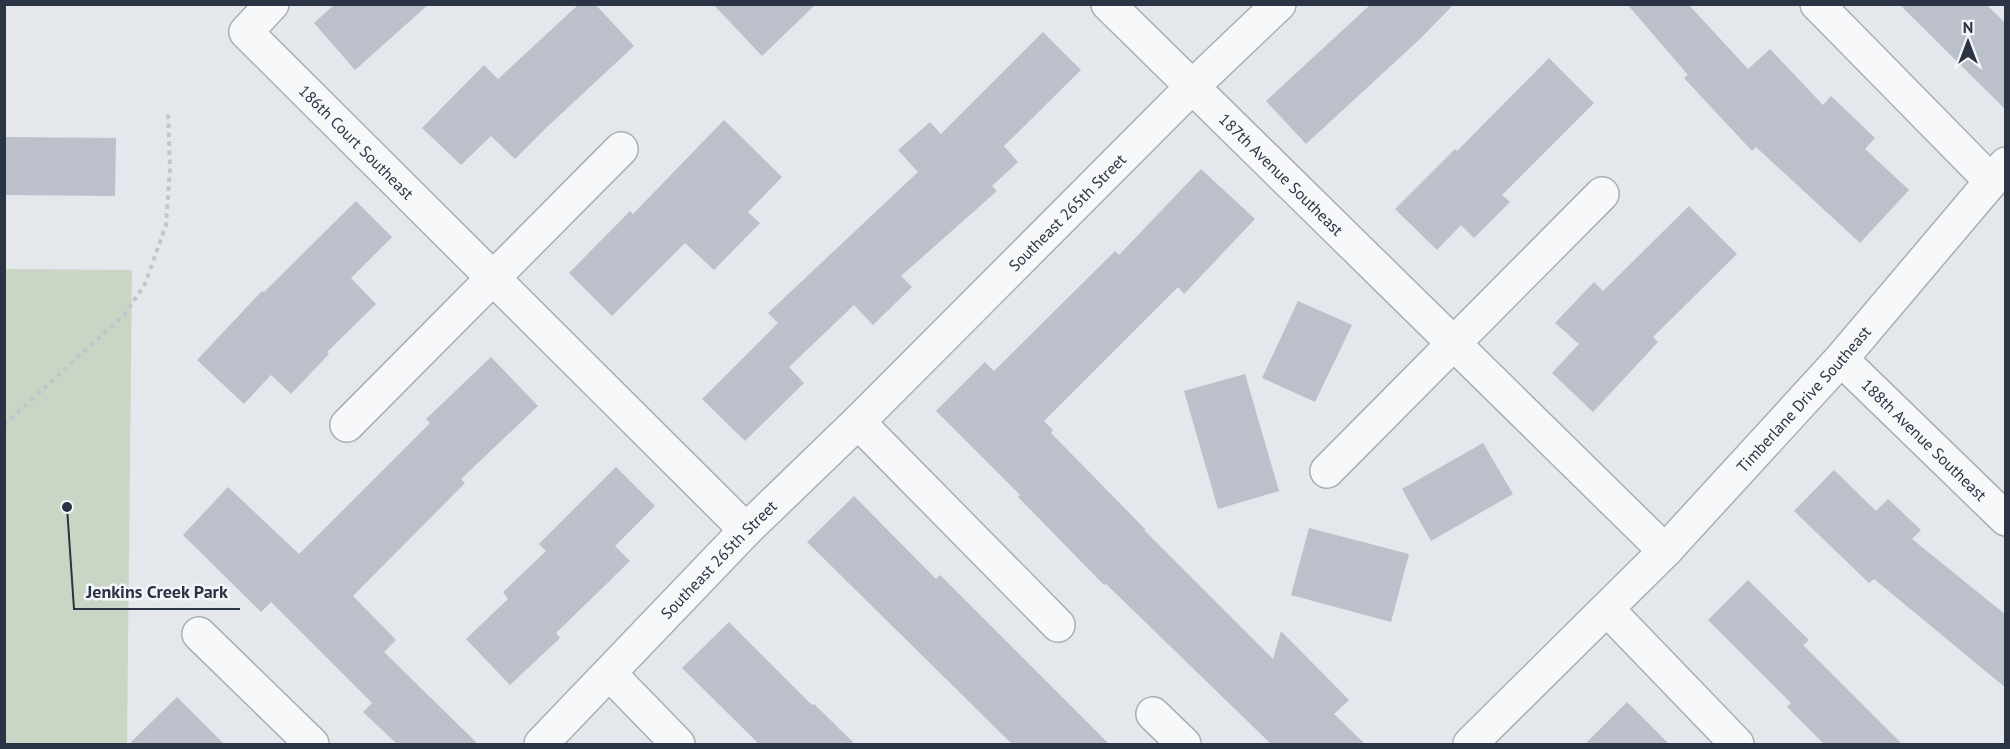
<svg xmlns="http://www.w3.org/2000/svg" width="2010" height="749" viewBox="0 0 2010 749" font-family="'PT Sans',sans-serif">
<style>
.green{fill:#c9d6c5}
.building{fill:#bbc0ca}
.lines{fill:none;stroke-linecap:round;stroke-linejoin:round}
.minor-casing{stroke:#a9aeb7;stroke-width:36}
.path{stroke:#c2c5cb;stroke-width:4;stroke-dasharray:4.5 4.5;stroke-linecap:butt}
.minor{stroke:#f7f8fa;stroke-width:33}
.labels{text-anchor:middle;stroke-width:5;stroke-linejoin:round;paint-order:stroke}
.street-label{font-size:16px;fill:#2b3445;stroke:#f4f6f9}
.leader{fill:none;stroke:#2b3445;stroke-width:2}
.callout-dot{fill:#2b3445;stroke:#f4f6f9;stroke-width:2}
.callout-label{font-size:18px;text-anchor:middle;font-weight:bold;fill:#2b3445;stroke:#f4f6f9;stroke-width:5;stroke-linejoin:round;paint-order:stroke}
</style>
<rect width="100%" height="100%" fill="#e4e7ec"/>
<path class="green" d="M5 269 132 270 127 744H5Z"/>
<g class="building">
<path d="M335 4H429L355 70 314 23Z"/>
<path d="M579 4H595L634 46 546 128 515 159 491 136 461 165 422 128 484 65 498 79Z"/>
<path d="M713 4H816L762 56Z"/>
<path d="M1371 4H1454L1421 38 1306 144 1266 101Z"/>
<path d="M1627 4H1688L1748 69 1770 49 1823 105 1831 96 1875 138 1865 149 1909 190 1860 243 1756 147 1752 151 1684 78 1688 75Z"/>
<path d="M1899 4H1986L2006 24V110Z"/>
<path d="M1043 32 1081 70 1004 146 1018 162 992 186 997 191 901 276 912 287 873 325 854 305 789 367 804 383 745 441 702 399 778 323 768 313 918 172 898 150 930 122 941 134Z"/>
<path d="M1549 58 1594 103 1502 195 1510 202 1474 238 1461 225 1437 250 1395 209 1455 149 1457 151Z"/>
<path d="M724 120 782 177 748 212 760 223 714 270 685 243 612 316 569 273 630 211 633 214Z"/>
<path d="M4 137 116 138 115 196 4 195Z"/>
<path d="M1201 169 1255 219 1184 294 1178 287 1044 421 1053 430 1051 433 1146 530H1144L1273 659 1281 631 1349 700 1334 714 1365 744H1271L1106 584 1104 585 1018 497 1020 495 936 411 985 362 994 371 1115 251 1119 255Z"/>
<path d="M356 201 392 237 351 278 376 304 327 352 329 354 291 394 271 375 244 404 197 360 262 291 264 292Z"/>
<path d="M1689 206 1737 254 1653 337 1658 342 1593 412 1552 373 1579 344 1555 323 1594 282 1603 291Z"/>
<path d="M1298 301 1352 325 1315 402 1262 378Z"/>
<path d="M491 357 538 406 461 479 465 483 353 596 396 640 384 652 478 744H397L363 712 372 703 271 602 261 612 183 535 228 487 299 554 430 423 426 419Z"/>
<path d="M1245 374 1279 491 1218 509 1184 391Z"/>
<path d="M1483 443 1513 494 1431 541 1402 489Z"/>
<path d="M616 467 655 506 615 546 630 561 556 633 560 638 510 685 466 639 508 599 503 592 546 551 539 544Z"/>
<path d="M1834 470 1876 511 1888 499 1921 530 1912 539 2006 615V688L1874 579 1869 583 1794 511Z"/>
<path d="M854 496 936 579 940 575 1109 744H1012L807 542Z"/>
<path d="M1309 528 1409 554 1391 622 1291 595Z"/>
<path d="M1748 580 1809 640 1803 645 1902 744H1824L1787 707 1791 703 1708 620Z"/>
<path d="M729 622 812 705 814 704 855 744H759L682 668Z"/>
<path d="M177 697 224 744H129Z"/>
<path d="M1627 702 1669 744H1585Z"/>
</g>
<g class="lines">
<defs>
<g id="minor">
<path id="s1" d="M272 4 246 32 746 530"/>
<path id="s2" d="M1108 4 1665 551"/>
<path d="M1817 4 1990 180"/>
<path id="s3" d="M1841 359 2006 519"/>
<path d="M858 422 1058 625"/>
<path d="M347 425 621 149"/>
<path d="M1327 471 1602 194"/>
<path d="M1607 609 1737 744"/>
<path d="M199 634 312 744"/>
<path d="M610 674 678 744"/>
<path d="M1153 714 1184 744"/>
<path id="s4" d="M541 744 746 530 858 422 1192 87 1279 4"/>
<path id="s5" d="M1470 744 1665 551 1841 359 2006 164"/>
</g>
</defs>
<use href="#minor" class="minor-casing"/>
<path class="path" d="M4 425 124 315 145 284 166 225 170 169 168 112"/>
<use href="#minor" class="minor"/>
</g>
<g class="labels">
<g class="street-label">
<text dy="6" stroke="none"><textPath href="#s1" startOffset="194">186th Court Southeast</textPath></text>
<text dy="6" stroke="none"><textPath href="#s2" startOffset="243">187th Avenue Southeast</textPath></text>
<text dy="6" stroke="none"><textPath href="#s4" startOffset="748">Southeast 265th Street</textPath></text>
<text dy="6" stroke="none"><textPath href="#s5" startOffset="480">Timberlane Drive Southeast</textPath></text>
<text dy="6" stroke="none"><textPath href="#s3" startOffset="116">188th Avenue Southeast</textPath></text>
<text dy="6" stroke="none"><textPath href="#s4" startOffset="256">Southeast 265th Street</textPath></text>
</g>
</g>
<path class="leader" d="M67 507L74 609H240"/>
<circle class="callout-dot" cx="67" cy="507" r="6"/>
<g class="callout-label">
<text x="157" y="598">Jenkins Creek Park</text>
</g>
<rect width="2010" height="749" fill="none" stroke="#2b3445" stroke-width="12"/>
<g transform="translate(1968 42)" stroke="#f4f6f9" stroke-width="4.5" paint-order="stroke">
<path d="M0-4.5L10 22L0 15L-10 22Z" fill="#2b3445"/>
<text y="-9" font-size="16" font-weight="bold" text-anchor="middle" fill="#2b3445">N</text>
</g>
</svg>
